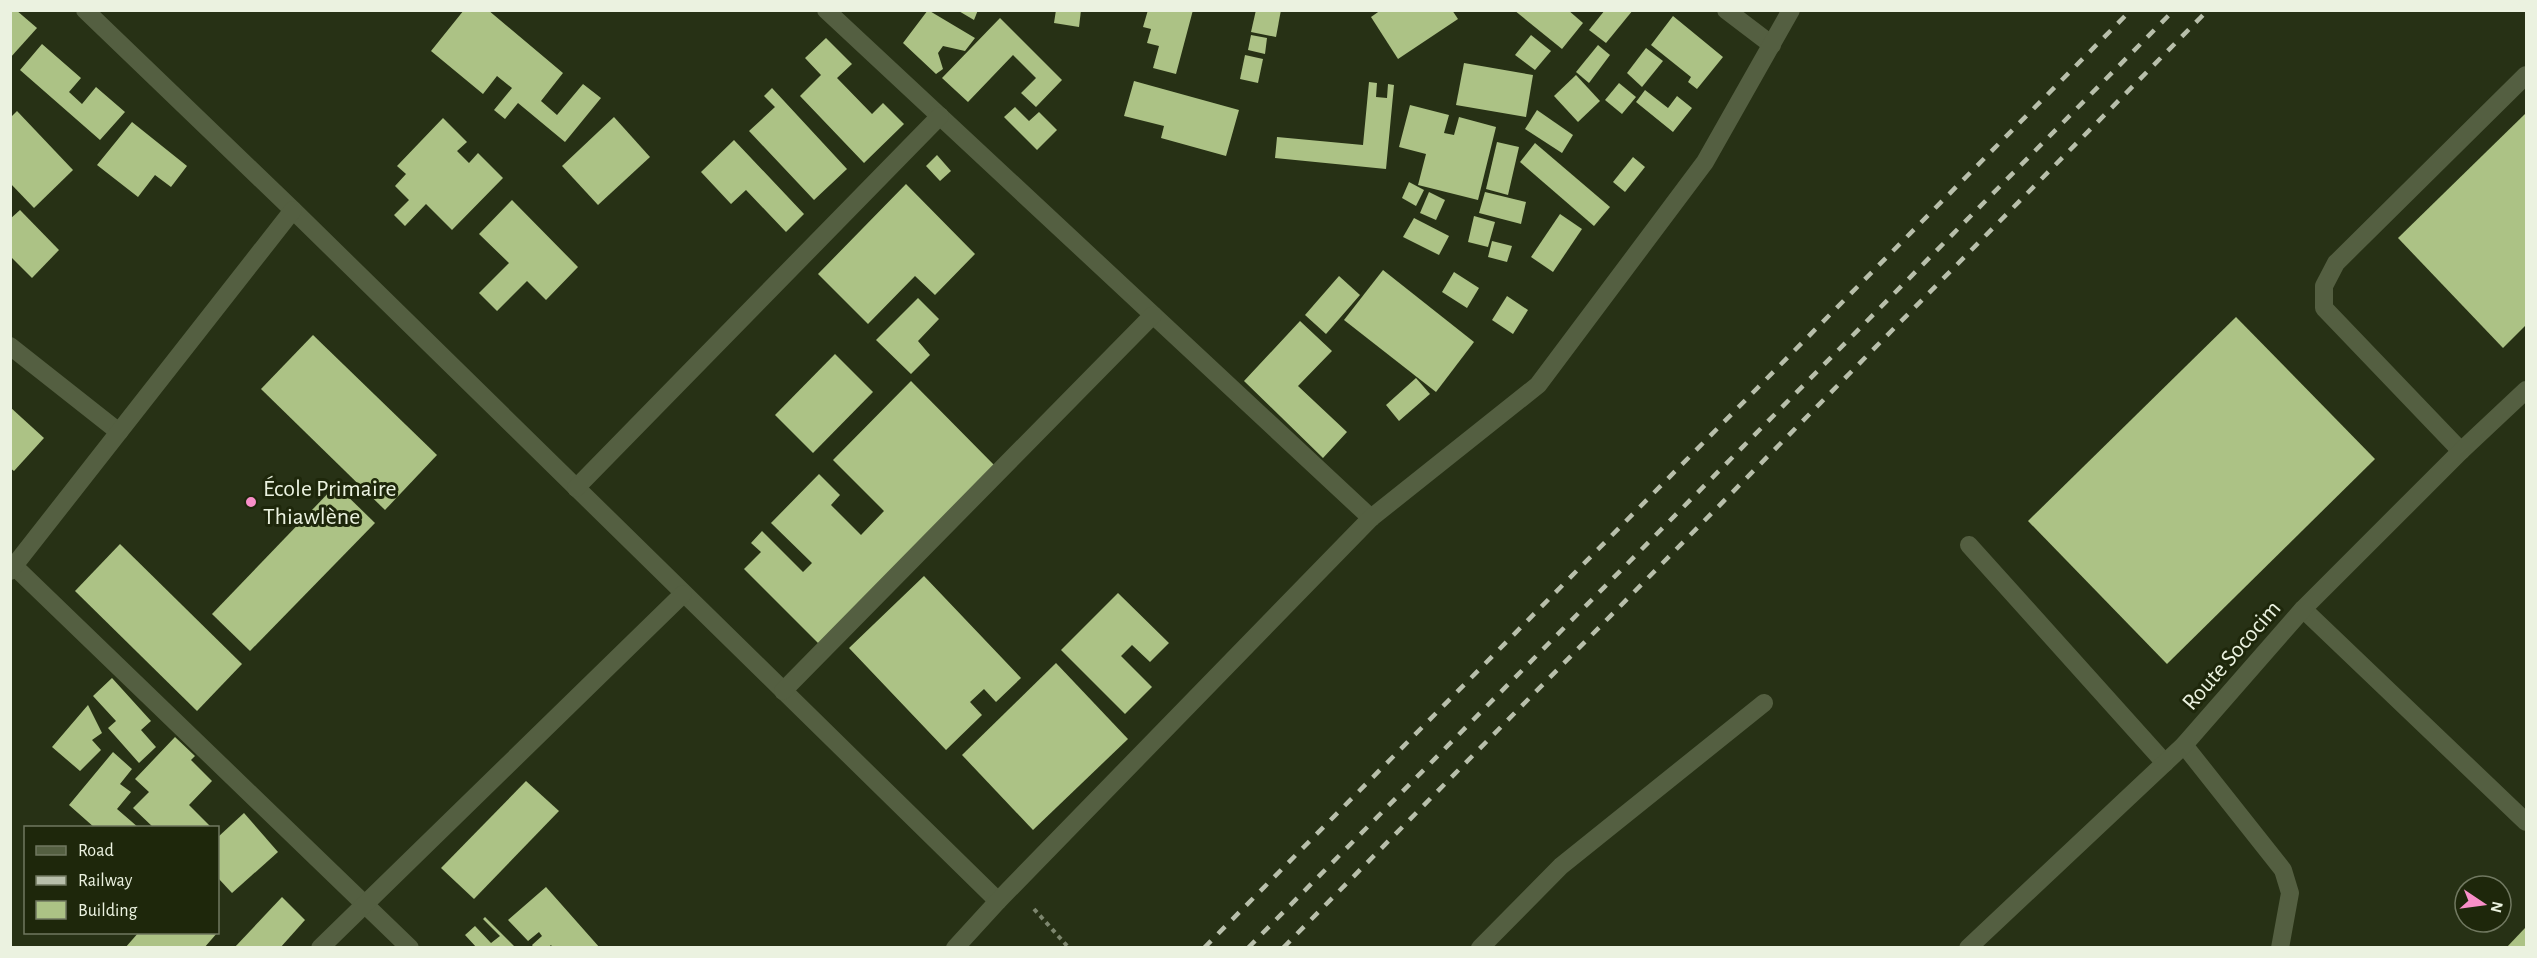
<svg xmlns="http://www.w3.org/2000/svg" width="2537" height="958" viewBox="0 0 2537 958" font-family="'Alegreya Sans',sans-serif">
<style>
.building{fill:#acc285}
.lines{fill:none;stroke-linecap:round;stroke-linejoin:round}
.path{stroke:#7d866e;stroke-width:4;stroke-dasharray:4.5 4.5;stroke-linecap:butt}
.minor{stroke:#545f41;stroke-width:18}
.rail{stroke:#b8bfab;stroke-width:4.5;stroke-dasharray:10 10;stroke-linecap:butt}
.poi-dot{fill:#f98fc9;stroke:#1e270b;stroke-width:2}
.labels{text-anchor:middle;stroke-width:6;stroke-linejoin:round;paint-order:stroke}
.poi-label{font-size:24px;fill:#ebf2e0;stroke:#1e270b;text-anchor:start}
.street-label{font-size:24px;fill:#ebf2e0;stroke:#1e270b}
</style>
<rect width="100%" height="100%" fill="#273115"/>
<g class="building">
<path d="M10 10H16L37 28 10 58Z"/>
<path d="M464 10H488L563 73 541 101 557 115 583 84 601 98 565 142 518 103 505 119 494 110 512 88 497 76 483 94 431 51Z"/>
<path d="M928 10 975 38 965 51 943 46 938 53 943 69 936 74 903 43Z"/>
<path d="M957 10H978L974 20Z"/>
<path d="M1056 10H1081L1079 27 1054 23Z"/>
<path d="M1148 10H1193L1176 74 1153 68 1159 46 1147 43 1151 29 1143 27Z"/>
<path d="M1256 10H1281L1276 37 1251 32Z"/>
<path d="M1381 10H1452L1458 19 1398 59 1371 17Z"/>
<path d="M1514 10H1568L1583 23 1562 49Z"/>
<path d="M1605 10H1633L1606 43 1589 30Z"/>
<path d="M1673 16 1723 57 1697 89 1688 82 1691 77 1651 45Z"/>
<path d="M1000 18 1062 80 1036 107 1021 93 1036 78 1013 55 968 102 942 78Z"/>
<path d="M1251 35 1267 38 1265 54 1248 50Z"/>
<path d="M1531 35 1551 51 1535 70 1515 55Z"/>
<path d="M826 38 852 64 837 78 872 114 883 103 904 124 864 163 800 96 821 75 805 58Z"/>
<path d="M42 44 81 78 69 92 82 104 96 87 125 112 100 140 20 70Z"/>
<path d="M1598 45 1610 55 1589 83 1576 72Z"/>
<path d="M1646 48 1663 61 1642 87 1627 73Z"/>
<path d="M1245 55 1263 59 1258 83 1240 79Z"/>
<path d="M1464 63 1533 75 1526 117 1456 105Z"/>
<path d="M1576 75 1600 101 1578 122 1554 96Z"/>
<path d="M1134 81 1239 110 1226 156 1161 138 1164 126 1124 116Z"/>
<path d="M1369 82 1377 83 1376 97 1387 98 1388 84 1394 85 1386 169 1275 158 1277 137 1363 145Z"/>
<path d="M1619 83 1636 97 1622 114 1605 100Z"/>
<path d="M772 88 847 169 814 200 749 131 775 107 764 96Z"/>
<path d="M1645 90 1668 108 1677 96 1692 108 1673 132 1636 102Z"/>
<path d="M1410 105 1449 115 1444 133 1454 135 1459 117 1496 127 1478 200 1418 185 1426 154 1399 147Z"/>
<path d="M1015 107 1029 121 1039 112 1057 130 1037 150 1004 117Z"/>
<path d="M1537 110 1573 135 1562 153 1525 129Z"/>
<path d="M17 111 73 170 34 208 10 183V118Z"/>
<path d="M2526 113V325L2503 348 2398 238Z"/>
<path d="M614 117 650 157 598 205 562 166Z"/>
<path d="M443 118 467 142 457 151 469 163 478 153 503 178 452 230 426 204 405 226 394 215 409 200 395 186 406 174 397 166Z"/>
<path d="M132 122 187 166 171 187 155 175 138 197 97 165Z"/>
<path d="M734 140 804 214 786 232 746 190 731 204 701 172Z"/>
<path d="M1497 142 1519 147 1508 195 1486 189Z"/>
<path d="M1535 143 1610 207 1594 226 1520 162Z"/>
<path d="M937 155 951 171 940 181 926 166Z"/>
<path d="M1633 157 1645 167 1625 192 1613 182Z"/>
<path d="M1409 182 1424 190 1416 206 1402 198Z"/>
<path d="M906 184 975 254 935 295 915 276 868 324 818 274Z"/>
<path d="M1429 192 1445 200 1436 220 1420 213Z"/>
<path d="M1485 192 1526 202 1521 224 1479 213Z"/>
<path d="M512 200 578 267 546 300 527 281 497 311 479 293 509 263 479 234Z"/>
<path d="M20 210 59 250 32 278 10 256V219Z"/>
<path d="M1560 214 1582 229 1553 272 1531 257Z"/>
<path d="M1474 216 1495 222 1488 247 1468 242Z"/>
<path d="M1414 218 1449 236 1439 255 1403 237Z"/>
<path d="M1492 241 1512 246 1507 262 1488 257Z"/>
<path d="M1383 270 1474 342 1436 392 1344 320Z"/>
<path d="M1454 272 1479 288 1467 308 1442 292Z"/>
<path d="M1339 276 1360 295 1326 334 1305 315Z"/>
<path d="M1507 296 1528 310 1513 334 1492 320Z"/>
<path d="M918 298 939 319 918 341 930 355 911 374 876 340Z"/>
<path d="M2236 317 2375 459 2167 664 2028 521Z"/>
<path d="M1300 321 1332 351 1298 386 1347 432 1323 458 1244 381Z"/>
<path d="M313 335 437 455 385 510 261 389Z"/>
<path d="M835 354 873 392 813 453 775 415Z"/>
<path d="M1416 378 1430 394 1399 421 1386 405Z"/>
<path d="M911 381 997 468 821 646 744 569 761 552 751 543 762 531 803 572 812 563 771 523 819 474 840 495 831 505 861 535 884 511 833 460Z"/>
<path d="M10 407 44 438 14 471 10 468Z"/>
<path d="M336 485 375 523 250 651 212 614Z"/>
<path d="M120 544 242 664 197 711 75 591Z"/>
<path d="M924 576 1021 678 996 702 984 689 970 702 982 715 946 750 849 648Z"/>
<path d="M1118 593 1169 643 1150 662 1132 645 1121 656 1152 687 1125 714 1061 650Z"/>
<path d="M1056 663 1128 739 1033 830 962 755Z"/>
<path d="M112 678 151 721 141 730 156 747 139 763 108 728 116 721 93 696Z"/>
<path d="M88 705 102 733 92 740 101 750 80 771 52 747Z"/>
<path d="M175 737 195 756 191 760 212 781 189 805 210 826 208 828H154L133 808 149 792 135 779Z"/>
<path d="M113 752 132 769 120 784 131 792 117 809 139 828H95L69 805Z"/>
<path d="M526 781 559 811 474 899 441 868Z"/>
<path d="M244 813 278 852 232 893 218 878V837Z"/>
<path d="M546 887 600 948H553L551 945 548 948H534L532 945 542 936 539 932 528 941 508 920Z"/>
<path d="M282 897 305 920 280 948H234Z"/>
<path d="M485 917 516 948H477L465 935 475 926 491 943 500 936 483 919Z"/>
<path d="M2525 928 2526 948H2506Z"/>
<path d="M139 932H218L204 948H125Z"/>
</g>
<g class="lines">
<path class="path" d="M1034 909 1069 948"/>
<g class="minor">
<path d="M85 10 293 210 998 901"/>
<path d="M826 10 1371 518"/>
<path d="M1726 10 1772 45"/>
<path d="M10 346 119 432"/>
<path d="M2461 451 2324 308V286L2336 263 2526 75"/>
<path d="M576 488 940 116"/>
<path d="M1969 545 2165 763"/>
<path d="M14 566 410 948"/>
<path d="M10 571 293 210"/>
<path d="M2303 609 2526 822"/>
<path d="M783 691 1153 315"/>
<path d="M2184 745 2283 870 2290 893 2280 948"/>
<path d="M320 948 683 594"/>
<path d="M955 948 998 901 1371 518 1538 385 1705 162 1791 10"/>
<path d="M1480 948 1561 866 1764 703"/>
<path d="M1968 948 2184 745 2303 609 2461 451 2526 390"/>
</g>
<g class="rail">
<path d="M1204 948 2131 10"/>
<path d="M1248 948 2174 10"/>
<path d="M1283 948 2208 10"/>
</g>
</g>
<circle class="poi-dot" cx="251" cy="502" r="6"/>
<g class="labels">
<g class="poi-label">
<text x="263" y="496">École Primaire<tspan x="263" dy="28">Thiawlène</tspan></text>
</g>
<g class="street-label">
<text transform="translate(2231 655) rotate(-49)" y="8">Route Sococim</text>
</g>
</g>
<rect width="2537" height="958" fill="none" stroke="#ebf2e0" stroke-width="24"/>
<rect x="24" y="826" width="195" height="108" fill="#1e270b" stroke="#707860" stroke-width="1.5"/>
<rect x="36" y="846" width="30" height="9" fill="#545f41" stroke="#707860" stroke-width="1.5"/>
<text x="78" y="856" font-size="18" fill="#ebf2e0">Road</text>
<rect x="36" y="876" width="30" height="9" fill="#b8bfab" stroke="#707860" stroke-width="1.5"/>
<text x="78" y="886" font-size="18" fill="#ebf2e0">Railway</text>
<rect x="36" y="901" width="30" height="18" fill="#acc285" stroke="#707860" stroke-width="1.5"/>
<text x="78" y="916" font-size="18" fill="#ebf2e0">Building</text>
<g transform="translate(2483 904) rotate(103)"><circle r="28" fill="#1e270b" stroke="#707860" stroke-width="1.5"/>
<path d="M0-4.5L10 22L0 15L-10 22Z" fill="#f98fc9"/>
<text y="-9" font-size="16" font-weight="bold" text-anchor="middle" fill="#ebf2e0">N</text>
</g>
</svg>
